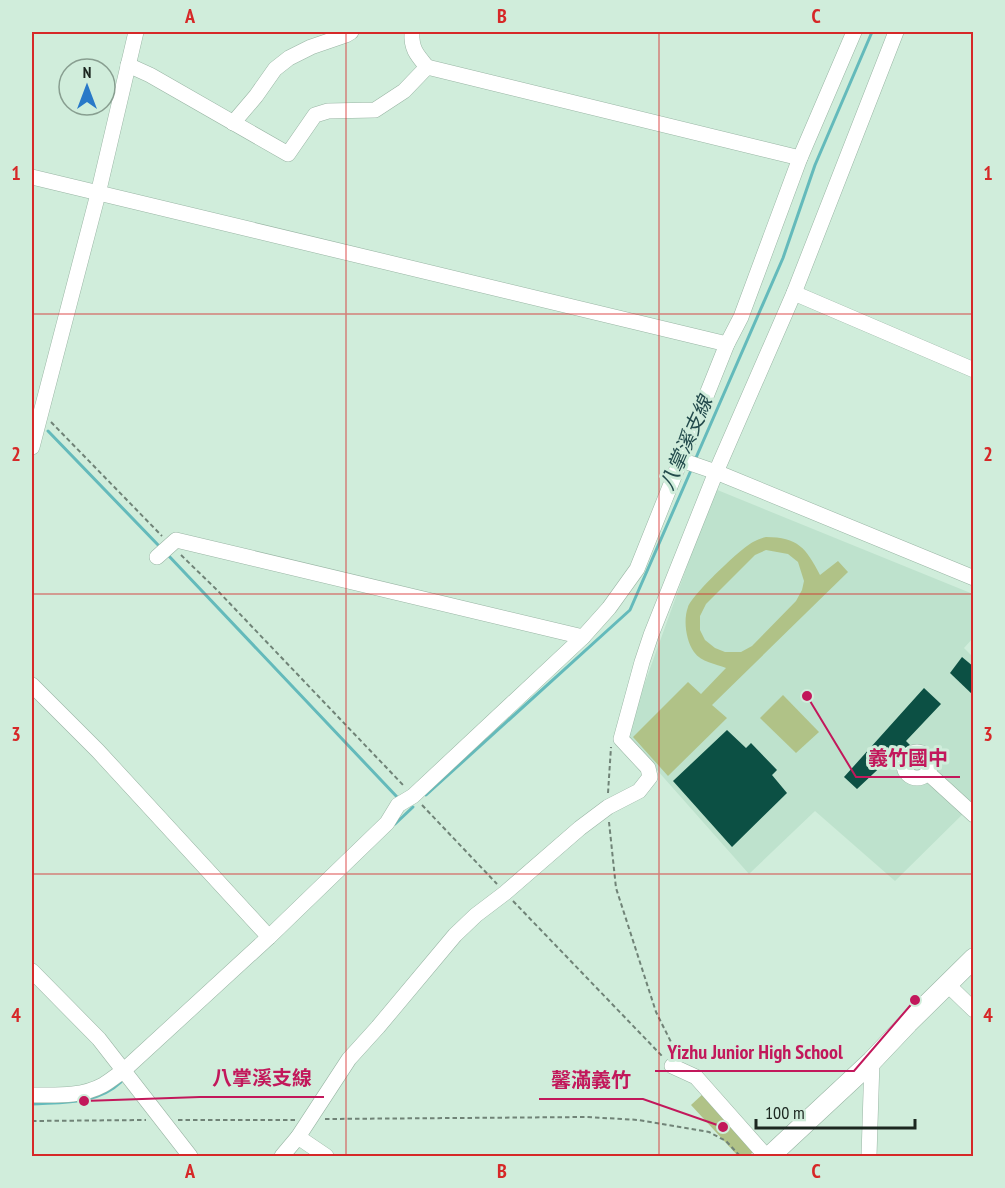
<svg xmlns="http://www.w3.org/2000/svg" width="1005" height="1188" viewBox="0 0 1005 1188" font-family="'PT Sans Narrow','Noto Sans TC',sans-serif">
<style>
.built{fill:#bee2cd}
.green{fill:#b0c287;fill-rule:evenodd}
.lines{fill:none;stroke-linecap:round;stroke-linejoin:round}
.stream{stroke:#64babb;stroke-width:3}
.building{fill:#0c5044}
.minor-casing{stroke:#99b5a4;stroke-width:16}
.major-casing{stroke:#99b5a4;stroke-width:21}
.path{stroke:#708377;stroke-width:2;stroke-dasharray:4.5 3;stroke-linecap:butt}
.minor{stroke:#fff;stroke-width:15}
.major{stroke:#fff;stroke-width:20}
.grid{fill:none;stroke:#d62828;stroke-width:1.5;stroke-opacity:0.55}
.labels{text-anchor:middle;stroke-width:6;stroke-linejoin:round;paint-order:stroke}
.water-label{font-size:20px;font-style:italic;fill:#234b4c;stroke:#d0eddb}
.leader{fill:none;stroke:#c2185b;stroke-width:2}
.callout-dot{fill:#c2185b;stroke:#d0eddb;stroke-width:2}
.callout-label{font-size:20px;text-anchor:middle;font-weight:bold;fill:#c2185b;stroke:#d0eddb;stroke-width:6;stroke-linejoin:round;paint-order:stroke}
.neatline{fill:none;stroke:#d62828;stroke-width:2}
.grid-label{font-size:20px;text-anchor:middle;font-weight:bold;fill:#d62828}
</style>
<rect width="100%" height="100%" fill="#d0eddb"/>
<path class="built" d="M715 489 973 594V638L964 648 973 657V804L895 881 815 811 749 874 626 735Z"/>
<g class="green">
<path d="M766 537C798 537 806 548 820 575L838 561 848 572 712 705 727 718 668 776 633 737 688 682 701 694 726 668C716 664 701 662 694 652 686 641 683 620 688 607 693 594 740 549 753 542 757 540 761 538 766 537ZM766 550 788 554 798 562 804 581 802 590 796 601 752 646 741 652H725L715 648 705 640 700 630V616L706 604 755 555Z"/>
<path d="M783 695 819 732 796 753 760 718Z"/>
<path d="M704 1093 756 1150 748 1156H738L691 1105Z"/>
</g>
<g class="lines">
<g class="stream">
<path d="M48 431 161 548"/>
<path d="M695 460 783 258 815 165 872 32"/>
<path d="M167 554 398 798"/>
<path d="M426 795 630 610 692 468"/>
<path d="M395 824 413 807"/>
<path d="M32 1104C62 1102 97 1105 121 1082"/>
</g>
</g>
<g class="building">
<path d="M962 657 974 667V696L950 673Z"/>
<path d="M924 688 941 704 906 741 910 745 892 762 889 759 857 789 844 777Z"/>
<path d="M727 730 746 748 751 743 777 770 772 775 787 793 732 847 673 781Z"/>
</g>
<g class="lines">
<defs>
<g id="minor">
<path d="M412 32C411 48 416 54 427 67"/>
<path d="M128 65 150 75 288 154 315 115 328 111 375 110 404 91 427 67 800 158"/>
<path d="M233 123 256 96 275 69 289 58 311 47 346 35 351 32"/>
<path d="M32 177 727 344"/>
<path d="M794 293 974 370"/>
<path d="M32 447 98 194 136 32"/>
<path d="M681 460 716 472 974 578"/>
<path d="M157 557 176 540 583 637"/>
<path d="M32 685 98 751 269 937"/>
<circle cx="917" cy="765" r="13"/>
<path d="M928 773 974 815"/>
<path d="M32 971 99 1039 190 1156"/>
<path d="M947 984 974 1010"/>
<path d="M672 1066 696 1077 766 1156"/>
<path d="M32 1095C56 1095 81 1097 103 1085 110 1081 117 1075 123 1071L269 937 387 823 398 805 413 796 583 637 609 608 637 569 727 344 741 317 800 158 854 32"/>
<path d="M298 1137 349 1059 378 1027 455 935 476 915 505 893 580 828 608 807 639 791 650 777 648 768 621 739 642 662 651 635 716 472 794 293 896 32"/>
<path d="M282 1156 298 1137 326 1156"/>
<path d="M869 1156 872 1061"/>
</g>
<path id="major" d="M770 1156 872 1061 908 1023 974 958"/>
</defs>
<use href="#minor" class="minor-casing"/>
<use href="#major" class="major-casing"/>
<g class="path">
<path d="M51 422 162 536"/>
<path d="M181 555 217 590 404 786"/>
<path d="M608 793 611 747"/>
<path d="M422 805 497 884"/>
<path d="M609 822 616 888 656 1012 671 1042 680 1056"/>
<path d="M513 901 663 1057"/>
<path d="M325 1119 587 1117 639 1120 709 1132 726 1141 740 1156"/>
<path d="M178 1120H296"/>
<path d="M32 1121 146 1120"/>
</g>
<use href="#minor" class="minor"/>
<use href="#major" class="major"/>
</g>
<path class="grid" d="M346 32V1156M659 32V1156M32 314H974M32 594H974M32 874H974"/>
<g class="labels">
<g class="water-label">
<text transform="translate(686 443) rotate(-66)" y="7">八掌溪支線</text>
</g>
</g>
<path class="leader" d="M807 696L856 777H960M915 1000L854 1071H655M84 1101L200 1097H324M723 1127L643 1099H539"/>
<g class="callout-dot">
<circle cx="807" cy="696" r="6"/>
<circle cx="915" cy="1000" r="6"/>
<circle cx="84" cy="1101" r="6"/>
<circle cx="723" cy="1127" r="6"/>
</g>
<g class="callout-label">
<text x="908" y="765">義竹國中</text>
<text x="755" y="1059">Yizhu Junior High School</text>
<text x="262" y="1085">八掌溪支線</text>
<text x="591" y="1087">馨滿義竹</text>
</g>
<rect width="1005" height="1188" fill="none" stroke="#d0eddb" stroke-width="66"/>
<g transform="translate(87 87)"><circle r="28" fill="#d0eddb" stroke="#889e90" stroke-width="1.5"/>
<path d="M0-4.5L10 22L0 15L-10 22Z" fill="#2979c8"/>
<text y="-9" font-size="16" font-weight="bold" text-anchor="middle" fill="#1c2720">N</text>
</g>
<path d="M756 1119v9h159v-9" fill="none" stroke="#1c2720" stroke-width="3"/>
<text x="765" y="1119" font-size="18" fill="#1c2720" stroke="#d0eddb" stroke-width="4.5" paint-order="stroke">100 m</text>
<rect x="33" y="33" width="939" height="1122" class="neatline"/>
<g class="grid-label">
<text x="190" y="23">A</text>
<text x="502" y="23">B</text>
<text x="816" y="23">C</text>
<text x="16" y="180">1</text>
<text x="988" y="180">1</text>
<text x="16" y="461">2</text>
<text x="988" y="461">2</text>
<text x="16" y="741">3</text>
<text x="988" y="741">3</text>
<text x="16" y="1022">4</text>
<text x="988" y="1022">4</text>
<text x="190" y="1178">A</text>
<text x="502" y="1178">B</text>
<text x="816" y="1178">C</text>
</g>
</svg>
